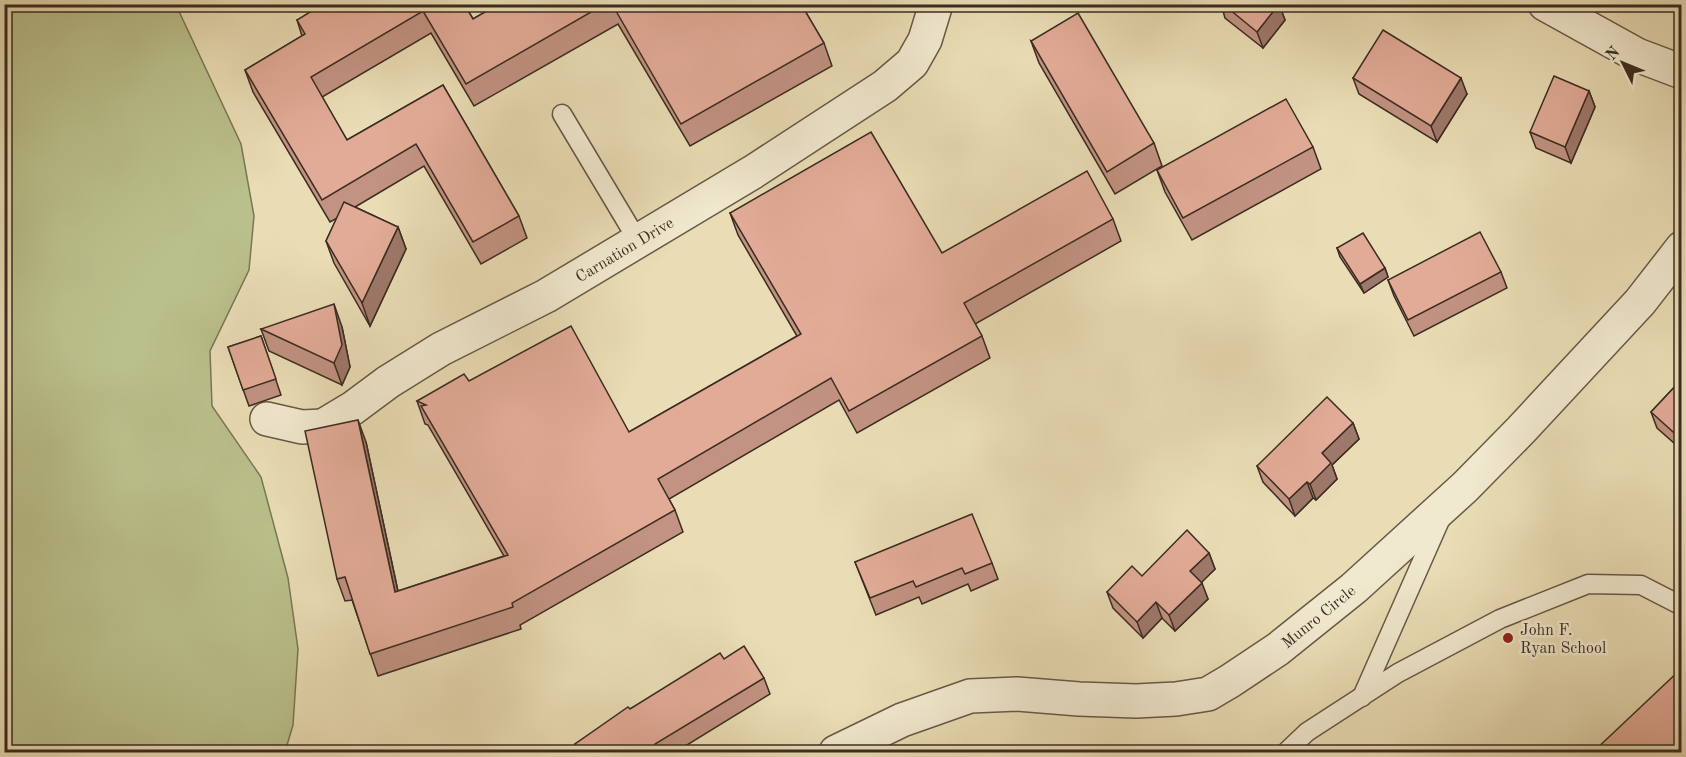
<svg xmlns="http://www.w3.org/2000/svg" width="1686" height="757" viewBox="0 0 1686 757" font-family="'Old Standard TT',serif">
<style>
.green{fill:#bac08b;stroke:#7a7656;stroke-width:1.5}
.lines{fill:none;stroke-linecap:round;stroke-linejoin:round}
.service-casing{stroke:#675847;stroke-width:21}
.minor-casing{stroke:#675847;stroke-width:36}
.service{stroke:#f1e9cf;stroke-width:18}
.minor{stroke:#f1e9cf;stroke-width:33}
.wall{fill:#c29382;stroke:#3b2c22;stroke-width:1.5}
.shaded-wall{fill:#9e786a;stroke:#3b2c22;stroke-width:1.5}
.building{fill:#e2ab97;stroke:#3b2c22;stroke-width:1.5}
.poi-dot{fill:#8f2418;stroke:#f1e9cf;stroke-width:2}
.labels{text-anchor:middle;stroke-width:5;stroke-linejoin:round;paint-order:stroke}
.street-label{font-size:16px;fill:#3b2c22;stroke:#f1e9cf}
.poi-label{font-size:16px;fill:#3b2c22;stroke:#f1e9cf;text-anchor:start}
</style>
<rect width="100%" height="100%" fill="#eaddb5"/>
<filter id="stains"><feTurbulence type="fractalNoise" baseFrequency=".00333" numOctaves="4"/><feColorMatrix values="0 0 0 0 .2 0 0 0 0 .09 0 0 0 0 .02 0 0 0 .5 -.17"/></filter>
<radialGradient id="worn" r=".72"><stop offset=".6" stop-color="#630" stop-opacity="0"/><stop offset="1" stop-color="#630" stop-opacity=".3"/></radialGradient>
<path class="green" d="M4 5H176L241 144 254 216 249 270 210 351 212 406 261 477 288 578 298 649 293 725 285 752H5Z"/>
<g class="lines">
<defs>
<g id="service">
<path d="M562 114 638 241"/>
<path d="M1362 697 1441 518"/>
<path d="M1286 752 1307 732 1398 673 1500 619 1588 584 1641 585 1682 606"/>
</g>
<g id="minor">
<path d="M1545 4 1637 55 1682 72"/>
<path d="M267 419 302 427 323 426 353 408 388 382 441 349 546 296 753 172 885 86 912 63 925 40 936 4"/>
<path d="M836 752 902 720 970 696 1017 694 1079 699 1136 701 1176 699 1208 694 1230 681 1278 649 1354 588 1465 487 1521 430 1640 302 1682 248"/>
</g>
</defs>
<use href="#service" class="service-casing"/>
<use href="#minor" class="minor-casing"/>
<use href="#service" class="service"/>
<use href="#minor" class="minor"/>
</g>
<g class="wall">
<path d="M464 4 473 19 499 4H801L824 43 832 66 690 146 618 24 474 106 431 33 322 97 347 140 443 85 519 216 527 238 481 264 424 166 355 207 398 227 406 249 370 326 334 263 326 241 337 218 330 222 253 92 245 70 302 36 297 20Z"/>
<path d="M1221 4H1279L1285 20 1263 48 1225 18Z"/>
<path d="M1031 41 1154 143 1162 166 1115 194 1039 63Z"/>
<path d="M1353 78 1467 94 1437 142 1359 94Z"/>
<path d="M1589 91 1595 107 1571 163 1536 148 1530 132Z"/>
<path d="M1313 147 1321 169 1192 240 1165 192 1157 170Z"/>
<path d="M730 213 942 253 1113 219 1121 241 975 324 982 336 990 358 857 433 839 400 669 499 675 510 683 532 520 625 521 629 378 676 352 600 345 601 337 579 366 442 398 591 504 556 428 425 425 424 417 401 469 381 629 432 797 336 738 235Z"/>
<path d="M1337 248 1385 268 1388 277 1364 293 1340 257Z"/>
<path d="M1501 272 1507 288 1414 336 1394 296 1388 280Z"/>
<path d="M342 327 350 367 342 385 269 351 261 329Z"/>
<path d="M261 336 281 395 249 406 228 347Z"/>
<path d="M1682 379V450L1657 428 1651 412Z"/>
<path d="M1353 423 1359 439 1332 465 1337 479 1316 500 1313 498 1295 516 1263 482 1257 466Z"/>
<path d="M1209 553 1215 569 1201 582 1208 599 1175 631 1162 618 1143 638 1113 608 1107 592 1142 576Z"/>
<path d="M855 562 992 563 998 579 971 591 968 584 922 604 919 597 876 615Z"/>
<path d="M724 659 764 678 770 694 674 753H578L575 744 630 709Z"/>
</g>
<g class="shaded-wall">
<path d="M1279 4 1285 20 1263 48 1257 32Z"/>
<path d="M1461 78 1467 94 1437 142 1431 126Z"/>
<path d="M1589 91 1595 107 1571 163 1565 147Z"/>
<path d="M398 227 406 249 370 326 362 303Z"/>
<path d="M1385 268 1388 277 1364 293 1360 284Z"/>
<path d="M334 304 342 327 350 367 342 385 334 363Z"/>
<path d="M358 420 366 442 403 615 395 592Z"/>
<path d="M1353 423 1359 439 1332 465 1337 479 1316 500 1310 484 1322 453Z"/>
<path d="M1307 482 1313 498 1295 516 1289 499Z"/>
<path d="M1209 553 1215 569 1196 588 1190 571Z"/>
<path d="M1202 583 1208 599 1175 631 1169 615Z"/>
<path d="M1156 602 1162 618 1143 638 1137 622Z"/>
<path d="M656 746 659 753H648Z"/>
</g>
<g class="building">
<path d="M323 4H464L473 19 499 4H605L466 84 423 11 311 77 347 140 443 85 519 216 473 242 416 144 322 200 245 70 305 34 297 20Z"/>
<path d="M612 4H801L824 43 681 124Z"/>
<path d="M1223 4H1279L1257 32Z"/>
<path d="M1078 13 1154 143 1107 172 1031 41Z"/>
<path d="M1383 30 1461 78 1431 126 1353 78Z"/>
<path d="M1554 76 1589 91 1565 147 1530 132Z"/>
<path d="M1286 99 1313 147 1183 218 1157 170Z"/>
<path d="M871 132 942 253 1087 171 1113 219 964 303 982 336 849 411 831 378 658 479 675 510 512 603 513 607 370 654 345 577 337 579 305 431 358 420 395 592 508 555 421 406 426 405 417 401 464 374 469 381 571 326 629 432 801 334 730 213Z"/>
<path d="M344 202 398 227 362 303 326 241Z"/>
<path d="M1480 232 1501 272 1408 320 1388 280Z"/>
<path d="M1363 233 1385 268 1360 284 1337 248Z"/>
<path d="M334 304 342 345 334 363 261 329Z"/>
<path d="M261 336 276 379 243 390 228 347Z"/>
<path d="M1682 379V440L1651 412Z"/>
<path d="M1327 397 1353 423 1322 453 1331 463 1310 484 1307 482 1289 499 1257 466Z"/>
<path d="M972 514 992 563 965 574 962 568 916 587 913 581 870 598 855 562Z"/>
<path d="M1187 530 1209 553 1190 571 1202 583 1169 615 1156 602 1137 622 1107 592 1132 566 1142 576Z"/>
<path d="M744 646 764 678 655 744 656 746 648 753H581L575 744 628 707 630 709 720 653 724 659Z"/>
<path d="M1682 668V753H1592Z"/>
</g>
<circle class="poi-dot" cx="1508" cy="638" r="6"/>
<g class="labels">
<g class="street-label">
<text transform="translate(624 249) rotate(-31)" y="6">Carnation Drive</text>
<text transform="translate(1318 616) rotate(-39)" y="6">Munro Circle</text>
</g>
<g class="poi-label">
<text x="1520" y="635">John F.<tspan x="1520" dy="18">Ryan School</tspan></text>
</g>
</g>
<rect width="1686" height="757" fill="none" stroke="#eaddb5" stroke-width="24"/>
<rect x="6" y="6" width="1674" height="745" fill="none" stroke="#3b2c22" stroke-width="3"/>
<rect x="12" y="12" width="1662" height="733" fill="none" stroke="#3b2c22" stroke-width="1.5"/>
<g transform="translate(1623 63) rotate(313)" stroke="#f1e9cf" stroke-width="4.5" paint-order="stroke">
<path d="M0-4.5L10 22L0 15L-10 22Z" fill="#3b2c22"/>
<text y="-9" font-size="16" font-weight="bold" text-anchor="middle" fill="#3b2c22">N</text>
</g>
<rect width="100%" height="100%" filter="url(#stains)"/>
<rect width="100%" height="100%" fill="url(#worn)"/>
</svg>
